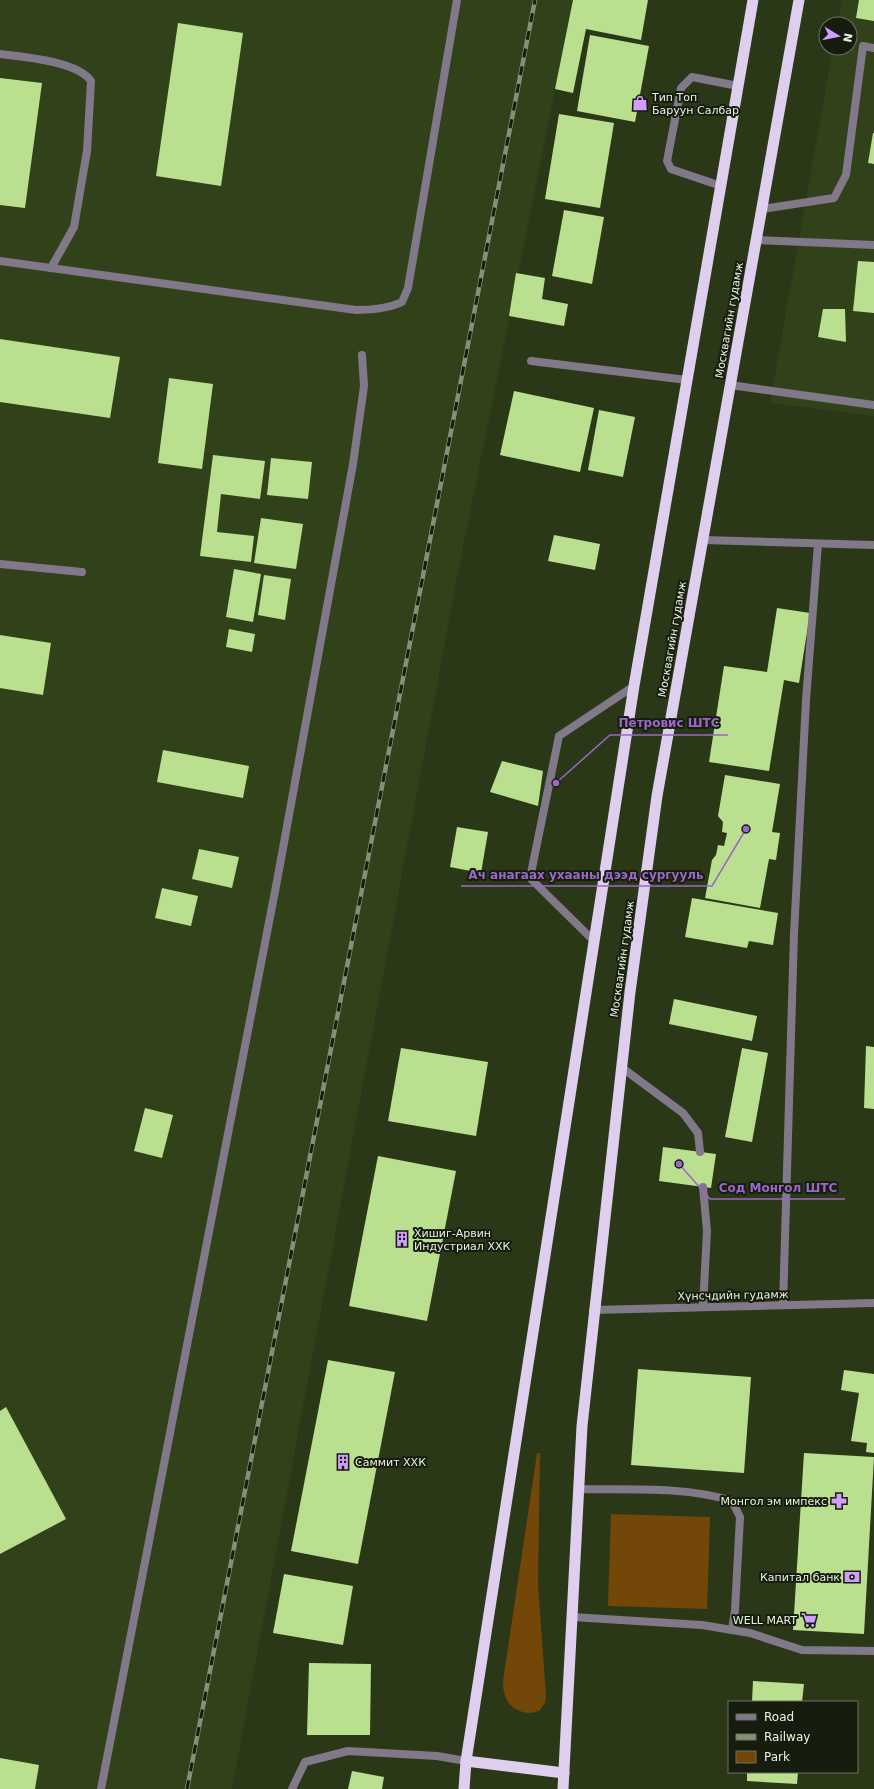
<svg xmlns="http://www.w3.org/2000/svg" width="874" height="1789" viewBox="0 0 874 1789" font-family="'DejaVu Sans',sans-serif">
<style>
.built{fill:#31421a}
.green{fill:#724707}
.building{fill:#badf8f}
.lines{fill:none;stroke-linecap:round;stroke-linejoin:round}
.service{stroke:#817989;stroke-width:8}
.minor{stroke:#817989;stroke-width:8}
.trunk{stroke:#decfee;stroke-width:11}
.rail-casing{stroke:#859176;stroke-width:4.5}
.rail{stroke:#161d0f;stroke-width:3;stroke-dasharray:9;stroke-linecap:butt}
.labels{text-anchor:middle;stroke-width:4;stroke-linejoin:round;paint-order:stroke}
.poi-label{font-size:11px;fill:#e9f2df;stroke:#161d0f;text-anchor:start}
.street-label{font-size:11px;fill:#e9f2df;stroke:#161d0f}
.leader{fill:none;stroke:#9c67c9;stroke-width:1.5}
.callout-dot{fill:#9c67c9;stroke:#161d0f;stroke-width:1.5}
.callout-label{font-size:12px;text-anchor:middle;font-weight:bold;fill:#9c67c9;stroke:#161d0f;stroke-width:4;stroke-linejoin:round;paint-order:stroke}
</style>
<rect width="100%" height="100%" fill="#2a3817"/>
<g class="built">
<path d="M0 0H573L458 572 232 1789H0Z"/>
<path d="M842 0H874V416L770 403 833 48H850V24H837Z"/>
</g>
<g class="green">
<path d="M537 1453H540L538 1584 546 1697 545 1703 540 1710C530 1716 515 1712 508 1702 504 1696 503 1688 503 1681Z"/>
<path d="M611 1514 710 1517 707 1609 608 1606Z"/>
</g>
<g class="building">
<path d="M573 0H648L641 40 586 29 573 93 555 89Z"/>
<path d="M859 0H874V21L856 18Z"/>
<path d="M178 23 243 33 221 186 156 176Z"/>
<path d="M590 35 649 46 635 122 577 111Z"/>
<path d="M0 78 42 83 25 208 0 205Z"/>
<path d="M559 114 614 123 600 208 545 199Z"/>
<path d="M873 133H874V164L868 163Z"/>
<path d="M564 210 604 217 592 284 552 276Z"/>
<path d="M858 261 874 262V313L853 311Z"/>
<path d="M516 273 545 278 542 299 568 304 564 326 509 316Z"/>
<path d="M823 309H845L846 342 818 337Z"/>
<path d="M0 339 120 357 110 418 0 402Z"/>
<path d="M169 378 213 384 202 469 158 463Z"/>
<path d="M514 391 594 408 580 472 500 455Z"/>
<path d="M599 410 635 417 623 477 588 470Z"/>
<path d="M213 455 265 461 260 499 221 494 217 532 254 536 251 562 200 556Z"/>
<path d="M271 458 312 462 308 499 267 495Z"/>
<path d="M261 518 303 524 296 569 254 563Z"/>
<path d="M554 535 600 544 595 570 548 561Z"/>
<path d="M234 569 261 574 253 622 226 617Z"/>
<path d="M264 575 291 579 285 620 258 615Z"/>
<path d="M777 608 810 613 799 683 784 680 769 771 709 762 724 666 767 672Z"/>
<path d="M229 629 255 634 252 652 226 647Z"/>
<path d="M0 635 51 643 43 695 0 688Z"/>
<path d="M163 750 249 766 243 798 157 782Z"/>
<path d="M502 761 543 771 538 806 490 792Z"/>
<path d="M725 775 780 784 772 832 780 833 776 860 769 859 760 908 705 898 712 860 716 855 718 845 724 846 727 833 722 832 723 822 718 816Z"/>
<path d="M457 827 488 832 481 873 450 867Z"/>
<path d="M199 849 239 857 232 888 192 879Z"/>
<path d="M162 888 198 896 191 926 155 918Z"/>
<path d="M692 898 778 913 773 945 749 941 747 948 685 937Z"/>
<path d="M674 999 757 1016 752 1041 669 1024Z"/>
<path d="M866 1046 874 1047V1109L864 1108Z"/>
<path d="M401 1048 488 1062 476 1136 388 1121Z"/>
<path d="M742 1048 768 1053 752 1142 725 1137Z"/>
<path d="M145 1108 173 1115 162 1158 134 1151Z"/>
<path d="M663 1147 716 1154 711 1188 659 1181Z"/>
<path d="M378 1156 456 1171 427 1321 349 1306Z"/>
<path d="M328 1360 395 1372 358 1564 291 1551Z"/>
<path d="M638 1369 751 1377 744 1473 631 1465Z"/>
<path d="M844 1370 874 1374V1453L866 1452 867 1443 851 1441 859 1393 841 1390Z"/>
<path d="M6 1407 66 1519 0 1554V1411Z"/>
<path d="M804 1453 874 1457 864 1634 793 1630Z"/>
<path d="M284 1574 353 1586 343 1645 273 1633Z"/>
<path d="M309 1663 371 1664 370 1735H307Z"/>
<path d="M753 1681 804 1684 802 1702H752Z"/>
<path d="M0 1758 39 1765 35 1789H0Z"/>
<path d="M352 1771 384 1777 382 1789H348Z"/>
<path d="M747 1772H798L797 1784 747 1781Z"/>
</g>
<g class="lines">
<g class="service">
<path d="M0 54C24 57 77 61 91 81L87 151 74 227 51 268"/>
<path d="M721 186 671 169 667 161 681 88 692 77 738 86"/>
<path d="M762 209 834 198 846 175 863 46 874 48"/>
<path d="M756 240 874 245"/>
<path d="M0 261 356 310C372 310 387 309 402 302L408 288 457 0"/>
<path d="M531 361 687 380"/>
<path d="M730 385 874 405"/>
<path d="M703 540 874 545"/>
<path d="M0 564 82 572"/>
<path d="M594 941 530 878 559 736 634 686"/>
<path d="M621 1067 683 1113 698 1133 700 1152"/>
<path d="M703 1187 707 1231 703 1307"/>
<path d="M783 1305 794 934 806 700 818 544"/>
<path d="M578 1489C627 1490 685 1486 732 1501L740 1517 735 1610 732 1630"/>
<path d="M572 1617 702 1625 750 1633 802 1650 874 1651"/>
<path d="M101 1789 277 881 353 464 364 386 362 355"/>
<path d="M292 1789 305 1762 348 1751 437 1756 466 1761"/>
</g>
<path class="minor" d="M593 1310 874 1303"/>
<g class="trunk">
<path d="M466 1761 564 1773"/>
<path d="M464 1789 466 1761 634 686 753 0"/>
<path d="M563 1789 582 1426 630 992 657 796 799 0"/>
</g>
<defs>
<path id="rail" d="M187 1789 535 0"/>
</defs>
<use href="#rail" class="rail-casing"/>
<use href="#rail" class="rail"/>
</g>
<defs>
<symbol id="shop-bare" viewBox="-9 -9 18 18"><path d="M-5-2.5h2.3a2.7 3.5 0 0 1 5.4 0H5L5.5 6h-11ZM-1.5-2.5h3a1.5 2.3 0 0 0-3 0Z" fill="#d29dfd" stroke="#161d0f" stroke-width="2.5" paint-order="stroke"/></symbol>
<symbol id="building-bare" viewBox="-9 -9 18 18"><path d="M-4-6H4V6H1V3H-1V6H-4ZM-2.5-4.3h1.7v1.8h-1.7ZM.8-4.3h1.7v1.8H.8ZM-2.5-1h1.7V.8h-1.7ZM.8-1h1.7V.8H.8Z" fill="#d29dfd" stroke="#161d0f" stroke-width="2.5" paint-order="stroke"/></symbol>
<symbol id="pharmacy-bare" viewBox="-9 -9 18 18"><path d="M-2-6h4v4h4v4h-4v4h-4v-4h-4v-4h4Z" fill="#d29dfd" stroke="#161d0f" stroke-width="2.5" paint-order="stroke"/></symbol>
<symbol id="bank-bare" viewBox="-9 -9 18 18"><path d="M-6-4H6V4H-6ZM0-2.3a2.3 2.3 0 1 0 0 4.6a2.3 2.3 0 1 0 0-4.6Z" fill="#d29dfd" stroke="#161d0f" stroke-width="2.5" paint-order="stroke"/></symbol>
<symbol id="supermarket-bare" viewBox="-9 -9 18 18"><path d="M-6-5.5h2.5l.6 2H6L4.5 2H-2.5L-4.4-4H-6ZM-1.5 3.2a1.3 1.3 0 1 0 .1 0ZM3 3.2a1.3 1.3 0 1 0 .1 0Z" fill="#d29dfd" stroke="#161d0f" stroke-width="2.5" paint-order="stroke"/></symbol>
</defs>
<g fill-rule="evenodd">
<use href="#shop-bare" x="629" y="92" width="22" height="22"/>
<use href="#building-bare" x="391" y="1228" width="22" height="22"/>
<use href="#building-bare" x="332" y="1451" width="22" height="22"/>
<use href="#pharmacy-bare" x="828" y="1490" width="22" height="22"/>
<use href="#bank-bare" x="841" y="1566" width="22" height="22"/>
<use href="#supermarket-bare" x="798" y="1609" width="22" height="22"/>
</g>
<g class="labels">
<g class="poi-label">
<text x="652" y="101">Тип Топ<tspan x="652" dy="13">Баруун Салбар</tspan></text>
<text x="414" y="1237">Хишиг-Арвин<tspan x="414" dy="13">Индустриал ХХК</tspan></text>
<text x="355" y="1466">Саммит ХХК</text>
<text x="827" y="1505" text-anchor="end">Монгол эм импекс</text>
<text x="840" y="1581" text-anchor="end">Капитал банк</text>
<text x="797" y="1624" text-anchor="end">WELL MART</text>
</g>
<g class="street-label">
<text transform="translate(729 320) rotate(-80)" y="4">Москвагийн гудамж</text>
<text transform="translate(672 639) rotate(-80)" y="4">Москвагийн гудамж</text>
<text transform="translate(622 959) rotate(-82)" y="4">Москвагийн гудамж</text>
<text transform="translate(733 1295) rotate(-1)" y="4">Хүнсчдийн гудамж</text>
</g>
</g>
<path class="leader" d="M556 783L610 735H728M746 829L712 886H461M679 1164L710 1199H845"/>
<g class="callout-dot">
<circle cx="556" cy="783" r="4"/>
<circle cx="746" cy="829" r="4"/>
<circle cx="679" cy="1164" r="4"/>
</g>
<g class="callout-label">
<text x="669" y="727">Петровис ШТС</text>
<text x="586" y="879">Ач анагаах ухааны дээд сургууль</text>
<text x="778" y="1192">Сод Монгол ШТС</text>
</g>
<rect x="728" y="1701" width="130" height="72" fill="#161d0f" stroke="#6a7262"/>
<rect x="736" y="1714" width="20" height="6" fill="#817989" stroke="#6a7262"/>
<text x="764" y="1721" font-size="12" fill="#e9f2df">Road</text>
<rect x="736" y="1734" width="20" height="6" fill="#859176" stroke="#6a7262"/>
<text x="764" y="1741" font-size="12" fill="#e9f2df">Railway</text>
<rect x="736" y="1751" width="20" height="12" fill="#724707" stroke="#6a7262"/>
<text x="764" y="1761" font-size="12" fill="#e9f2df">Park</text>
<g transform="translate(838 36) rotate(100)"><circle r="19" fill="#161d0f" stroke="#6a7262"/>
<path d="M0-3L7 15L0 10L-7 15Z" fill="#d29dfd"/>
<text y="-6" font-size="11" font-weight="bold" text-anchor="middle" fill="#e9f2df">N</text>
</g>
</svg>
